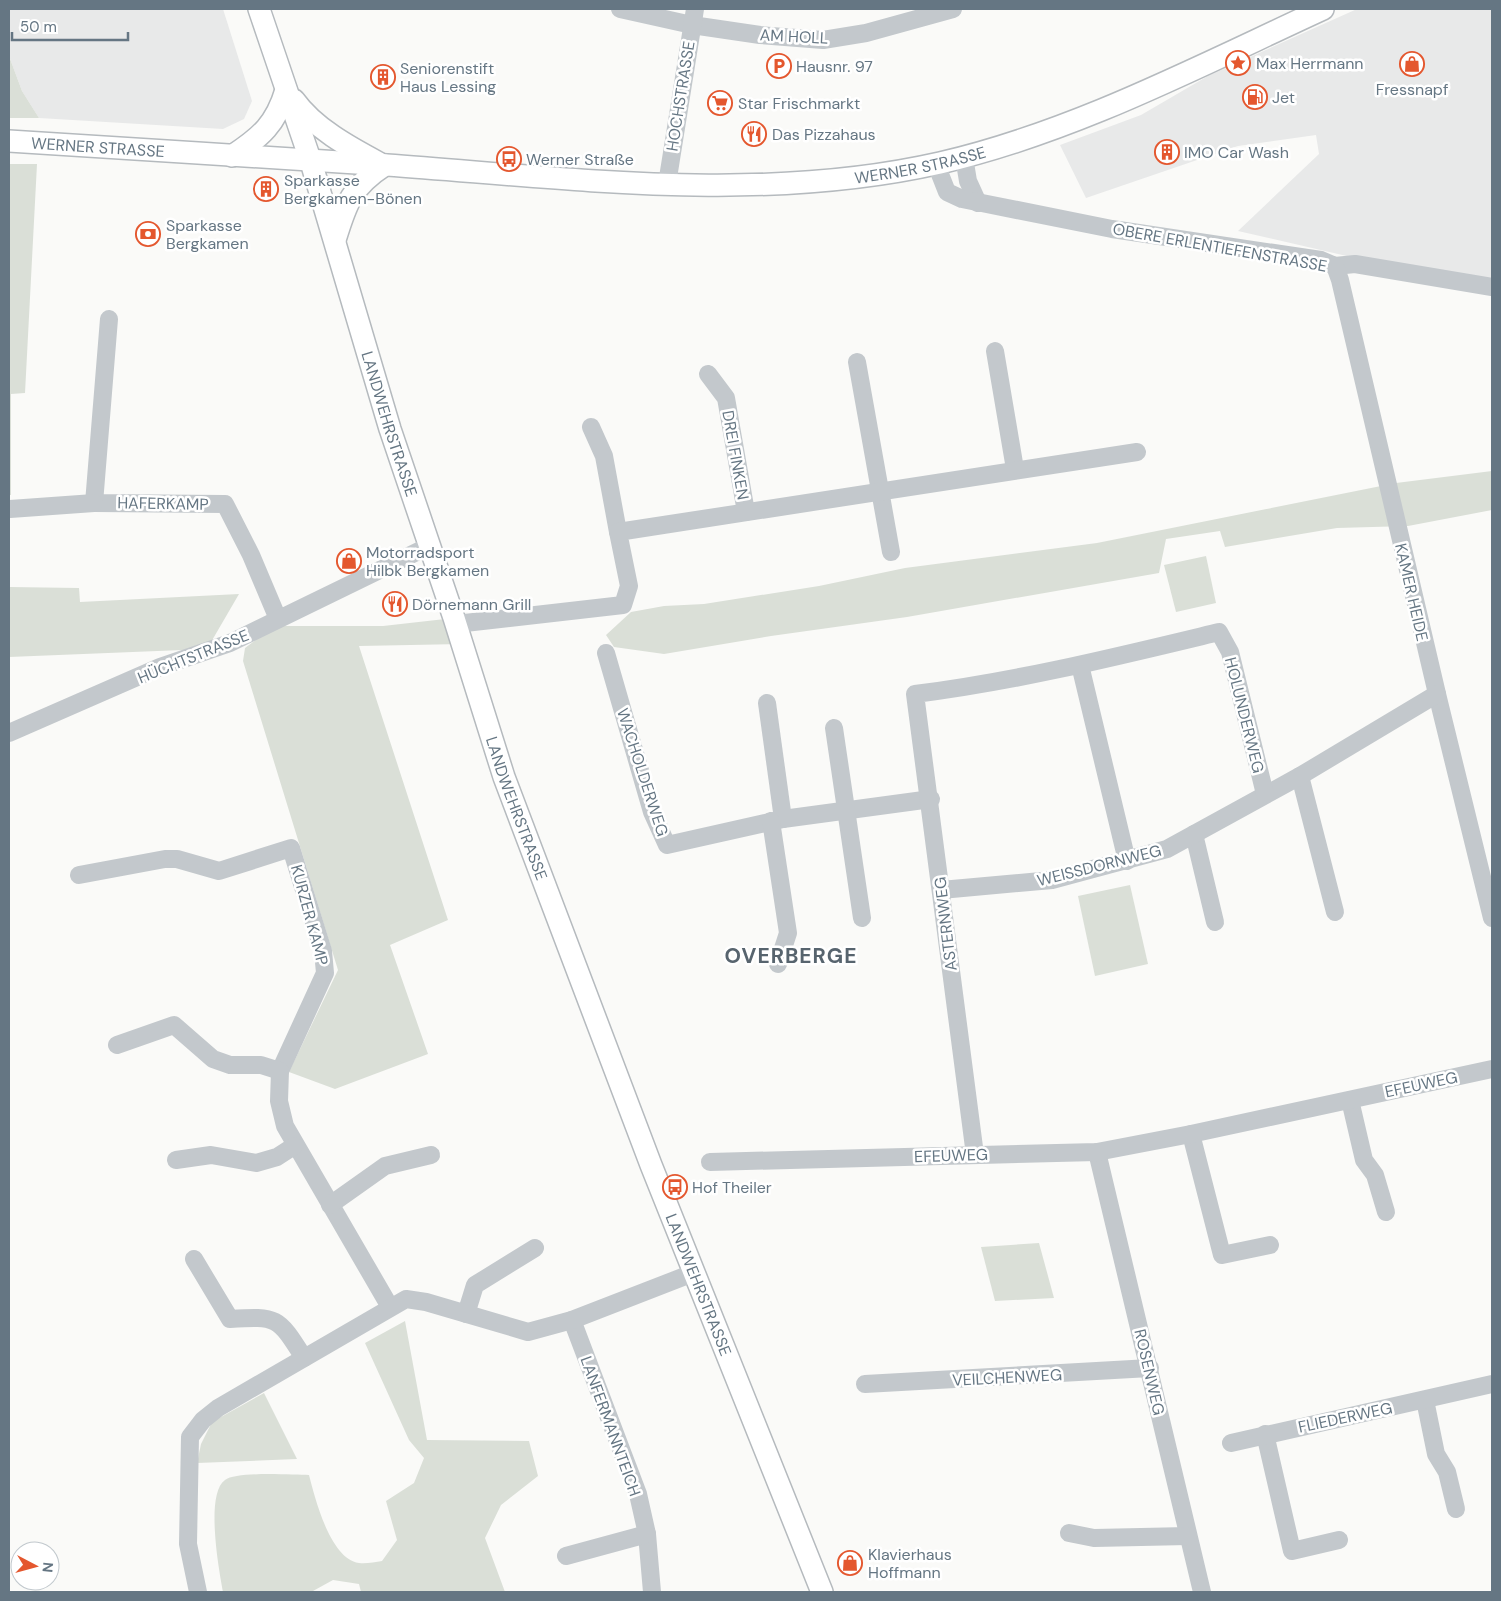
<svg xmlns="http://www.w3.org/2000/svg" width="1501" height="1601" viewBox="0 0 1501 1601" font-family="'DM Sans',sans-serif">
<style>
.built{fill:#e8e9e9}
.green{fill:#dadfd7}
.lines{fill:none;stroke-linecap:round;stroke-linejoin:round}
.major-casing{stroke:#b5babe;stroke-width:24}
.minor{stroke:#c3c8cc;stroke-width:18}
.major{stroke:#fff;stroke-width:21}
.labels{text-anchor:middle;stroke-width:5;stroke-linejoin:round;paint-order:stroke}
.street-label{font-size:16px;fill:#657683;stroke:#fff}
.poi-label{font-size:16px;fill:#657683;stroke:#fff;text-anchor:start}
.district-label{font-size:21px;font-weight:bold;letter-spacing:1px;fill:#57646e;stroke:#fff}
</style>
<rect width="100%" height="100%" fill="#fafaf8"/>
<g class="built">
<path d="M9 9H223L252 101 244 119 223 129 39 118 22 91 9 56Z"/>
<path d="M1357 9H1492V281L1351 257 1238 231 1319 154 1316 135 1238 146 1086 198 1060 145 1141 115 1208 76Z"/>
</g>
<g class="green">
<path d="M9 56 22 91 39 118H9Z"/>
<path d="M9 164H37L25 393 11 394V495H9Z"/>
<path d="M1492 471V510L1408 526 1337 528 1225 547 1220 531 1166 539 1159 573 907 617 771 636 664 654 614 647 606 635 631 612 664 606 704 604 819 586 905 568 1097 543 1396 483Z"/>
<path d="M1206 556 1216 603 1176 612 1164 565Z"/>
<path d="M10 587 79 588 80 602 239 594 207 649 9 657Z"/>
<path d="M454 618 462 644 359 646 448 920 390 945 428 1054 335 1089 289 1072 338 970 243 661 245 648 274 626H383Z"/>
<path d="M1130 885 1148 964 1095 976 1078 896Z"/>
<path d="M1039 1243 1054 1298 995 1301 981 1247Z"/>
<path d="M405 1321 427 1440 529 1441 538 1476 501 1505 485 1538 505 1592H361L359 1584 333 1580 313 1591 301 1592H223C219 1570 205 1494 225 1480 236 1471 293 1475 309 1475 315 1498 330 1559 359 1563 366 1564 375 1562 382 1561L397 1540 386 1501 414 1483 424 1458 409 1440 365 1343Z"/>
<path d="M264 1393 297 1459 197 1463 201 1444 212 1422Z"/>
</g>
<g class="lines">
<defs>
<g id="major">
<path id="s1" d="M259 9 311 162 390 429 454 618 504 777 651 1165 822 1592"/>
<path d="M294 100C314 128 349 147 379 163"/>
<path id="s2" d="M9 141C135 150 261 156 387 165 570 178 759 204 940 163 1074 132 1199 66 1323 9"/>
<path d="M232 156C261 137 276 124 286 90"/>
<path d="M335 240C346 204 351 187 385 165"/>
</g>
</defs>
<use href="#major" class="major-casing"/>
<g class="minor">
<path d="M620 9 692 25 760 35 823 40 866 33 953 9"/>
<path d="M964 157 968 181 978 203"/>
<path d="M936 164 947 192 962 199 1112 229 1321 260 1335 266 1355 264 1492 287"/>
<path d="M667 184 695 9"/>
<path d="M1335 266 1340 280 1438 698 1492 918"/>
<path d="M109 319 94 503 225 504 251 555 278 619"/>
<path d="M995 351 1015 469"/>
<path d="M857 362 891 552"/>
<path d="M708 374 726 398 746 512"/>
<path d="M591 427 604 456 618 532"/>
<path d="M10 509 94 503"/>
<path d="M456 624 623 605 629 586 618 532 1137 452"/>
<path d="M606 653 652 812 667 845 783 819 931 799"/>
<path d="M1080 665 1127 861"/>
<path d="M767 703 783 819"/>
<path d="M834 728 862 918"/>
<path d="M9 733 160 667 230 643 429 546"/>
<path d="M1300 776 1335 912"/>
<path d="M771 821 788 933 778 964"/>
<path d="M1194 834 1215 922"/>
<path d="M79 875 165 859H177L219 871 291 848 323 951 325 973 280 1071 279 1101 285 1126 390 1307"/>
<path d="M941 890 1052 880 1167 849 1300 776 1437 694"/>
<path d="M117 1045 174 1025 213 1059 230 1065H261L280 1071"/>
<path d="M1350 1100 1364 1160 1375 1175 1386 1212"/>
<path d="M1191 1134 1222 1255 1270 1245"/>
<path d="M1097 1152 1202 1592"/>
<path d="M975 1155 915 694C1018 681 1119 656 1219 632L1230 652 1265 794"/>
<path d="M176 1160 211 1155 256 1163 277 1157 294 1146"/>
<path d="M710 1162 1097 1152 1191 1134 1492 1069"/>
<path d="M330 1205 385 1166 431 1155"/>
<path d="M194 1259 230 1319C278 1316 278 1317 304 1358"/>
<path d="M466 1314 475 1285 535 1248"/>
<path d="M572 1320 638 1494 647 1534 652 1592"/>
<path d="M865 1384 1150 1368"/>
<path d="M1425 1400 1436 1454 1447 1472 1456 1509"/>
<path d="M1265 1434 1292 1551 1339 1540"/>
<path d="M1231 1443 1492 1384"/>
<path d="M1069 1533 1094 1538 1188 1536"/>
<path d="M566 1556 647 1534"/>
<path d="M198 1592 188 1544 190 1437 203 1420 218 1408 406 1299 426 1302 528 1332 572 1320 693 1273"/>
</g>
<use href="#major" class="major"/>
</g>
<defs>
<symbol id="sight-ring" viewBox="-11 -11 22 22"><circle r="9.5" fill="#fff" stroke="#e4572e" stroke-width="1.5"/><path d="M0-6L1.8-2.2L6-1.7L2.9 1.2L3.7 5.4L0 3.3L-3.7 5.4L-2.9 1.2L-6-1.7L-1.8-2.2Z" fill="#e4572e"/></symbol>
<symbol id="shop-ring" viewBox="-11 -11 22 22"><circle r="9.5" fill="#fff" stroke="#e4572e" stroke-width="1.5"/><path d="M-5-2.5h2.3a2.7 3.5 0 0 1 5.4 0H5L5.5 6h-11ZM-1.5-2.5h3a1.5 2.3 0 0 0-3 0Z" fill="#e4572e"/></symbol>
<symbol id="parking-ring" viewBox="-11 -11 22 22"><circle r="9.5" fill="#fff" stroke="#e4572e" stroke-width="1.5"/><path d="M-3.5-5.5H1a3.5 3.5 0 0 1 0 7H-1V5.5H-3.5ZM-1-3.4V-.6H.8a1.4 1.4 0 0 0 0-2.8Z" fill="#e4572e"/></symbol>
<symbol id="building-ring" viewBox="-11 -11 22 22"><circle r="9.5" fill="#fff" stroke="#e4572e" stroke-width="1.5"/><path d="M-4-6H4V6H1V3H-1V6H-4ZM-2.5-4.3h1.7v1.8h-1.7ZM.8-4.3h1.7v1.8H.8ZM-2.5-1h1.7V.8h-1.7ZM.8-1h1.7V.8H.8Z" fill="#e4572e"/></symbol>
<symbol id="fuel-ring" viewBox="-11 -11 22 22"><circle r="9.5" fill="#fff" stroke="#e4572e" stroke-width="1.5"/><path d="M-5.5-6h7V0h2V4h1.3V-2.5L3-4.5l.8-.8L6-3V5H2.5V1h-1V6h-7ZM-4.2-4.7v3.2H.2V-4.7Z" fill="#e4572e"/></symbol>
<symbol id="supermarket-ring" viewBox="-11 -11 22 22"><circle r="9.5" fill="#fff" stroke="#e4572e" stroke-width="1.5"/><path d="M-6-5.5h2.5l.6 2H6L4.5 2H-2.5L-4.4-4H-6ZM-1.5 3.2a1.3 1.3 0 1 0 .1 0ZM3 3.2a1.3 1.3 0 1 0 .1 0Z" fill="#e4572e"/></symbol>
<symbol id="restaurant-ring" viewBox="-11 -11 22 22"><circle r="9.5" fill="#fff" stroke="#e4572e" stroke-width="1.5"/><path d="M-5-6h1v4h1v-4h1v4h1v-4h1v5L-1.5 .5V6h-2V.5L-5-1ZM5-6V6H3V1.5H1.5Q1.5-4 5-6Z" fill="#e4572e"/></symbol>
<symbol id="bus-ring" viewBox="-11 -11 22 22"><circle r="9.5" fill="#fff" stroke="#e4572e" stroke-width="1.5"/><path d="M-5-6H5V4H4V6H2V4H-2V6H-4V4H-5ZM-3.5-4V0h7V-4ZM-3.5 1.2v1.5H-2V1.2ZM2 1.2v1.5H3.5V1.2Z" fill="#e4572e"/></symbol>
<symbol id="bank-ring" viewBox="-11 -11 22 22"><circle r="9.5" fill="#fff" stroke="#e4572e" stroke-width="1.5"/><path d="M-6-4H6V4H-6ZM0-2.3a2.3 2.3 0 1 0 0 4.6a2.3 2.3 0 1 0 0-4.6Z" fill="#e4572e"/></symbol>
</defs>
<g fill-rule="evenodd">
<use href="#sight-ring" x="1224" y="49" width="28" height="28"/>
<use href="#shop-ring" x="1398" y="50" width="28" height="28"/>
<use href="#parking-ring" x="765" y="52" width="28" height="28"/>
<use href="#building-ring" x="369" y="63" width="28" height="28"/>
<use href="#fuel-ring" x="1241" y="83" width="28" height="28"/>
<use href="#supermarket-ring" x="706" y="89" width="28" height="28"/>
<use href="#restaurant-ring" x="740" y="120" width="28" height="28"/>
<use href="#building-ring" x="1153" y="138" width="28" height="28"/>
<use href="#bus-ring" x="495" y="145" width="28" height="28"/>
<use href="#building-ring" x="252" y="175" width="28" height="28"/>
<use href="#bank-ring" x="134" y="220" width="28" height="28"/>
<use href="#shop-ring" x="335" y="547" width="28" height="28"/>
<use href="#restaurant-ring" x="381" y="590" width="28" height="28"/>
<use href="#bus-ring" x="661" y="1173" width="28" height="28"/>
<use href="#shop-ring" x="836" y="1549" width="28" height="28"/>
</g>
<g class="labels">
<g class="street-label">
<text transform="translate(794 36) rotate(3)" y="6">AM HOLL</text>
<text transform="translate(680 96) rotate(-81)" y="6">HOCHSTRASSE</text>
<text dy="6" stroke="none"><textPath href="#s2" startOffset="89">WERNER STRASSE</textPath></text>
<text dy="6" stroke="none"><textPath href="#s2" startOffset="914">WERNER STRASSE</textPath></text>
<text transform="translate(1220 247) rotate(10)" y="6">OBERE ERLENTIEFENSTRASSE</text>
<text dy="6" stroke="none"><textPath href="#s1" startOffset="435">LANDWEHRSTRASSE</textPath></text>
<text transform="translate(736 455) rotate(80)" y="6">DREI FINKEN</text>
<text transform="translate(163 503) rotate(1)" y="6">HAFERKAMP</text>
<text transform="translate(1412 592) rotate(77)" y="6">KAMER HEIDE</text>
<text transform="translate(193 656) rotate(-22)" y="6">HÜCHTSTRASSE</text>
<text transform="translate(1245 715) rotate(76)" y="6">HOLUNDERWEG</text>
<text transform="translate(643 772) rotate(72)" y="6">WACHOLDERWEG</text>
<text dy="6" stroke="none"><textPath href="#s1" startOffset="840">LANDWEHRSTRASSE</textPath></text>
<text transform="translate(1099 865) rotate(-14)" y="6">WEISSDORNWEG</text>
<text transform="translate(310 915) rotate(75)" y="6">KURZER KAMP</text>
<text transform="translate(945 924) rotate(-97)" y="6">ASTERNWEG</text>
<text transform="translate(1421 1084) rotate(-12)" y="6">EFEUWEG</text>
<text transform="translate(951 1155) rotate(-2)" y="6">EFEUWEG</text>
<text dy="6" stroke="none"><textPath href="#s1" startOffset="1350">LANDWEHRSTRASSE</textPath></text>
<text transform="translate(1150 1372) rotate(77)" y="6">ROSENWEG</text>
<text transform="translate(1007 1377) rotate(-3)" y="6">VEILCHENWEG</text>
<text transform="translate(1345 1417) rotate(-12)" y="6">FLIEDERWEG</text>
<text transform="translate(611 1426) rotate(70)" y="6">LANFERMANNTEICH</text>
</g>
<g class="poi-label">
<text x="1256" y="69">Max Herrmann</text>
<text x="796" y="72">Hausnr. 97</text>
<text x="400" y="74">Seniorenstift<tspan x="400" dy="18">Haus Lessing</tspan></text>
<text x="1412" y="95" text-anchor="middle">Fressnapf</text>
<text x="1272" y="103">Jet</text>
<text x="738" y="109">Star Frischmarkt</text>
<text x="772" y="140">Das Pizzahaus</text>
<text x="1184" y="158">IMO Car Wash</text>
<text x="526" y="165">Werner Straße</text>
<text x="284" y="186">Sparkasse<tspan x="284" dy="18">Bergkamen-Bönen</tspan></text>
<text x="166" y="231">Sparkasse<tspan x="166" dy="18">Bergkamen</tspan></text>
<text x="366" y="558">Motorradsport<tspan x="366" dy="18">Hilbk Bergkamen</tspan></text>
<text x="412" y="610">Dörnemann Grill</text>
<text x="692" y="1193">Hof Theiler</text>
<text x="868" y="1560">Klavierhaus<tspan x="868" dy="18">Hoffmann</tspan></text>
</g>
<g class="district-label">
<text x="791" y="963">OVERBERGE</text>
</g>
</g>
<rect width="1501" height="1601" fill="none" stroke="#657683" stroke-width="20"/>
<g transform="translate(35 1566) rotate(96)"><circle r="24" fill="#ffffff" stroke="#c1c8cd"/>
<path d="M0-4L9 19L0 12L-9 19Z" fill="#e4572e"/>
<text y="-8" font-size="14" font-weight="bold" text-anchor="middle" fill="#657683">N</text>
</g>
<path d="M12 32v8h116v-8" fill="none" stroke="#657683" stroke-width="2.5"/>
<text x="20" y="32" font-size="15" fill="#657683" stroke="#ffffff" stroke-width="4" paint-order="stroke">50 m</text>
</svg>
